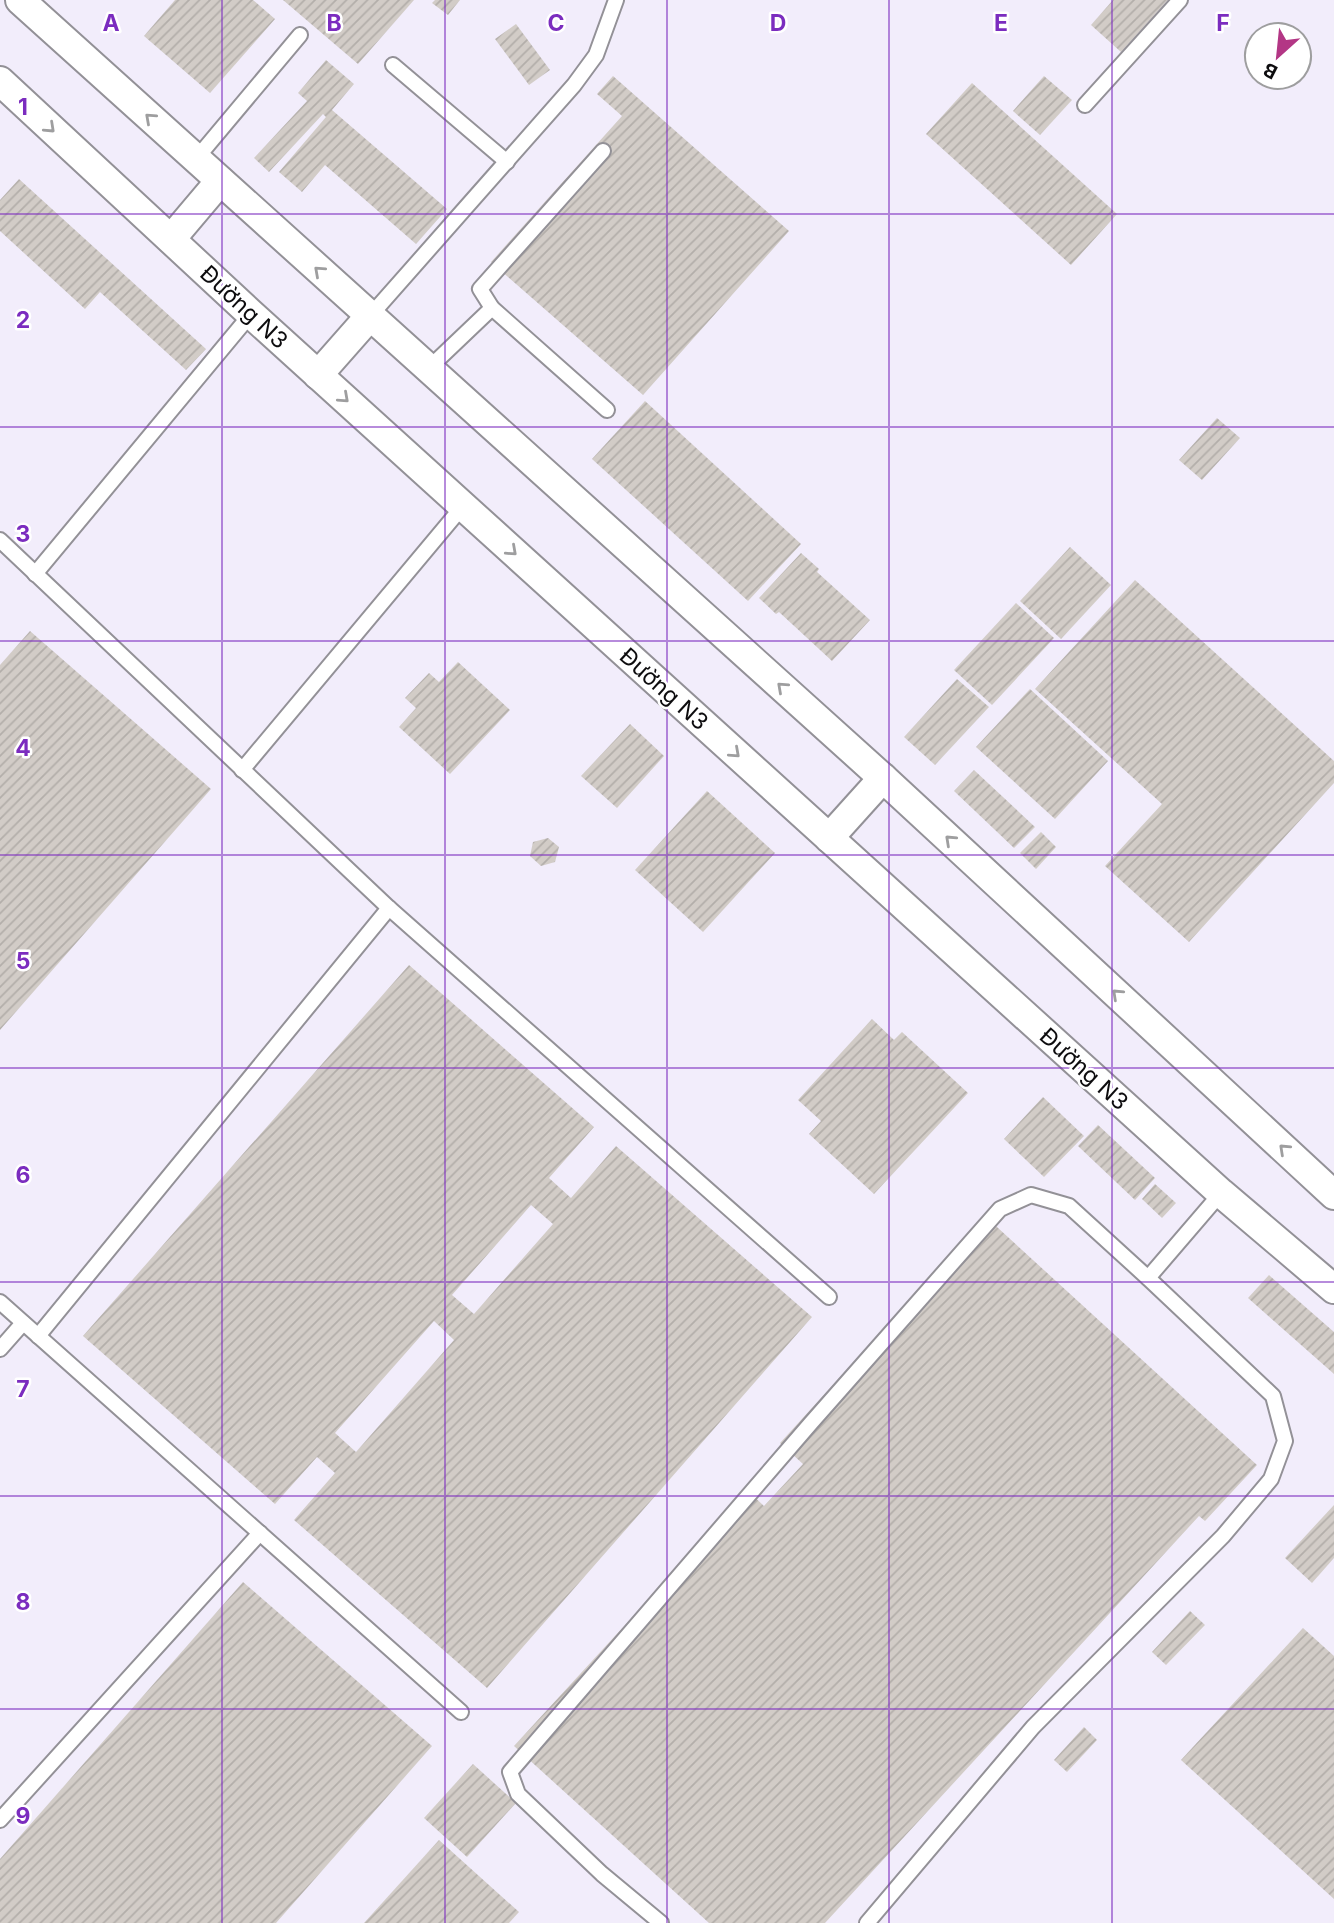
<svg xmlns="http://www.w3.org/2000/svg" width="1334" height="1923" viewBox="0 0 1334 1923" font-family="Inter,sans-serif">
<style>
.built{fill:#f2edfb;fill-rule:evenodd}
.building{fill:url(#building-hatch);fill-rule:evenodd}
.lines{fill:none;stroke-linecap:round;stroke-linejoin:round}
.lane-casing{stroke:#939197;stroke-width:18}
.street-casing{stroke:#939197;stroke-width:32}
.lane{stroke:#fff;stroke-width:14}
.street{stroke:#fff;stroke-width:28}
.oneway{stroke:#9e9e9f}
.grid{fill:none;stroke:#7b2cbf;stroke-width:2;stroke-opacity:0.55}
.labels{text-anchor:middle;stroke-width:5;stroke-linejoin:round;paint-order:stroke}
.street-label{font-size:23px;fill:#0d0c0e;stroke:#fff}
.grid-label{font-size:23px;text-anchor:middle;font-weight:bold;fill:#7b2cbf;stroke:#fff;stroke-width:5;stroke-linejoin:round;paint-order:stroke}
</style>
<defs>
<pattern id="building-hatch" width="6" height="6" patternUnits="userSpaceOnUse" patternTransform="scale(1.75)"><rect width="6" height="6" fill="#d2ccc7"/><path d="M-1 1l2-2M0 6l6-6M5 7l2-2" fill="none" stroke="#b3aeaa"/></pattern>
</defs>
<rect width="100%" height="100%" fill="#faf8ff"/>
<path class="built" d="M0 0H1334V1923H0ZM1257 35H1299V77H1257Z"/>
<g class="building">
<path d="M175 0H253L275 19 210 93 144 36Z"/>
<path d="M283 0H414L358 64Z"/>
<path d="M435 0H460L448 15 432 3Z"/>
<path d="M1113 0H1168L1121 52 1091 25Z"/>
<path d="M516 24 550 70 529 85 495 39Z"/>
<path d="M326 60 354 84 332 110 447 209 416 244 325 165 302 192 279 172 326 117 323 114 269 172 254 158 307 101 298 93Z"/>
<path d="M613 76 789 231 643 395 491 262 622 116 597 94Z"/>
<path d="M1044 76 1072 100 1040 135 1013 111Z"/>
<path d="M972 83 1117 214 1071 265 926 134Z"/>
<path d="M19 179 206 349 186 370 100 292 85 309 0 231V200Z"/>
<path d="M645 401 801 544 748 601 592 459Z"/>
<path d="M1217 418 1240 438 1202 480 1179 460Z"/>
<path d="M1070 547 1111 585 1061 639 1020 601Z"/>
<path d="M801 553 819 569 817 572 870 620 832 661 779 612 776 614 759 598Z"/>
<path d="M1135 580 1334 761V783L1189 942 1105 866 1162 804 1035 689Z"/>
<path d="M1016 603 1054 638 992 705 954 670Z"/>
<path d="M30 631 211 789 0 1030V665Z"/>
<path d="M458 662 510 710 450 774 399 727 416 708 405 698 429 673 439 682Z"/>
<path d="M957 679 989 707 935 765 904 737Z"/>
<path d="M1030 689 1108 761 1055 819 976 747Z"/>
<path d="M630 724 664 756 617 808 581 776Z"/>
<path d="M974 770 1035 827 1014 848 954 791Z"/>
<path d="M707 791 775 853 703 932 635 870Z"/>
<path d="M1041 832 1056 847 1036 869 1020 853Z"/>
<path d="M548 838 559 847 555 862 541 866 530 856 533 842Z"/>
<path d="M409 965 594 1127 549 1178 571 1198 616 1146 812 1317 487 1688 294 1520 335 1473 317 1457 275 1504 83 1336ZM531 1205 553 1224 474 1314 452 1295ZM434 1321 454 1340 356 1452 335 1433Z"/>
<path d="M872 1019 894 1040 902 1032 968 1093 874 1194 809 1134 821 1121 798 1100Z"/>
<path d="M1043 1097 1084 1136 1044 1177 1004 1139Z"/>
<path d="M1098 1125 1155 1178 1135 1200 1078 1146Z"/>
<path d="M1155 1184 1176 1203 1162 1218 1142 1199Z"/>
<path d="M986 1217 1257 1465 1205 1521 1199 1516 825 1923H709L514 1746 748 1491 764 1506 803 1464 780 1443Z"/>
<path d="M1269 1275 1334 1332V1374L1248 1298Z"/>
<path d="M1334 1505V1558L1312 1583 1285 1558Z"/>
<path d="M243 1582 432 1746 276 1923H0V1859Z"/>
<path d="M1190 1611 1205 1625 1166 1665 1152 1652Z"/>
<path d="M1303 1628 1334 1656V1899L1181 1760Z"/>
<path d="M1084 1727 1097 1740 1067 1772 1054 1760Z"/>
<path d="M473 1764 516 1803 467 1857 424 1818Z"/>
<path d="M439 1840 519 1912 509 1923H364Z"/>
</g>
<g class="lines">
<defs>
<g id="lane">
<path d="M393 65 507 162"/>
<path d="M1085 105 1180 0"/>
<path d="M603 151 480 289 492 308 607 410"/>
<path d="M196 159 300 35"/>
<path d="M370 316 574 85 596 55 616 0"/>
<path d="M428 369 492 308"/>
<path d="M0 540 389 908 829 1297"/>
<path d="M35 574 251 314"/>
<path d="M242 770 463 506"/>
<path d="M1148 1278 1221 1193"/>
<path d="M0 1302 461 1712"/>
<path d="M38 1336 389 908"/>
<path d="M0 1349 23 1323"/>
<path d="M0 1820 260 1533"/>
<path d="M661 1923 602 1874 518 1794 510 1772 811 1423 1000 1209 1031 1195 1069 1206 1148 1278 1273 1396 1285 1441 1271 1479 1223 1536 1033 1727 867 1923"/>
</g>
<g id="street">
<path d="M20 0 883 778 1334 1195"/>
<path d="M0 81 251 314 1221 1193 1334 1289"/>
<path d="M171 239 220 181"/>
<path d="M318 375 370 316"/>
<path d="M829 838 883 778"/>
</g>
</defs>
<use href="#lane" class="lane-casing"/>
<use href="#street" class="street-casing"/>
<use href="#lane" class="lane"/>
<use href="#street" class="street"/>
</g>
<defs><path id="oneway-chevron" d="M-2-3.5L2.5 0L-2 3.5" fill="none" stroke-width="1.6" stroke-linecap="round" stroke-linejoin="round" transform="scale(1.75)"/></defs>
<g class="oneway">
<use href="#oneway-chevron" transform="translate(150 118) rotate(-138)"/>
<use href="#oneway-chevron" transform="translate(50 128) rotate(43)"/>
<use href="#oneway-chevron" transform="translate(319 271) rotate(-138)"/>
<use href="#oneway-chevron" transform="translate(344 398) rotate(42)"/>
<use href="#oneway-chevron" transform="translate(512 551) rotate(42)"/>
<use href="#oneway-chevron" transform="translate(782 687) rotate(-138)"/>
<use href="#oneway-chevron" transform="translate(735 753) rotate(42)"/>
<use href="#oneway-chevron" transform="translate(950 840) rotate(-137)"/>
<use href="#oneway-chevron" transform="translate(1117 994) rotate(-137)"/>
<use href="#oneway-chevron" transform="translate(1284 1149) rotate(-137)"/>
</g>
<path class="grid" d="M222 0V1923M445 0V1923M667 0V1923M889 0V1923M1112 0V1923M0 214H1334M0 427H1334M0 641H1334M0 855H1334M0 1068H1334M0 1282H1334M0 1496H1334M0 1709H1334"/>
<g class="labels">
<g class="street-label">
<text transform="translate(244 307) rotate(43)" y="8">Đường N3</text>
<text transform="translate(664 689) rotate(42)" y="8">Đường N3</text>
<text transform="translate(1084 1069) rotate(42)" y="8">Đường N3</text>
</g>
</g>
<g class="grid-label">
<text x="111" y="31">A</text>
<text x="334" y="31">B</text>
<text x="556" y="31">C</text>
<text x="778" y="31">D</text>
<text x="1001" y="31">E</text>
<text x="1223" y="31">F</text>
<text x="23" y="115">1</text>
<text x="23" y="328">2</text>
<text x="23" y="542">3</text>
<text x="23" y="756">4</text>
<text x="23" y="969">5</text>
<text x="23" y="1183">6</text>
<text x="23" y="1397">7</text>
<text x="23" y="1610">8</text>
<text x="23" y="1824">9</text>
</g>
<g transform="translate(1278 56) rotate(207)"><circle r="33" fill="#ffffff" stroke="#9e9e9f" stroke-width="2"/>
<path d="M0-5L12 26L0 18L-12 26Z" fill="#b33685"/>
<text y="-10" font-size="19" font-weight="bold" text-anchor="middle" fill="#0d0c0e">B</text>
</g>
</svg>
